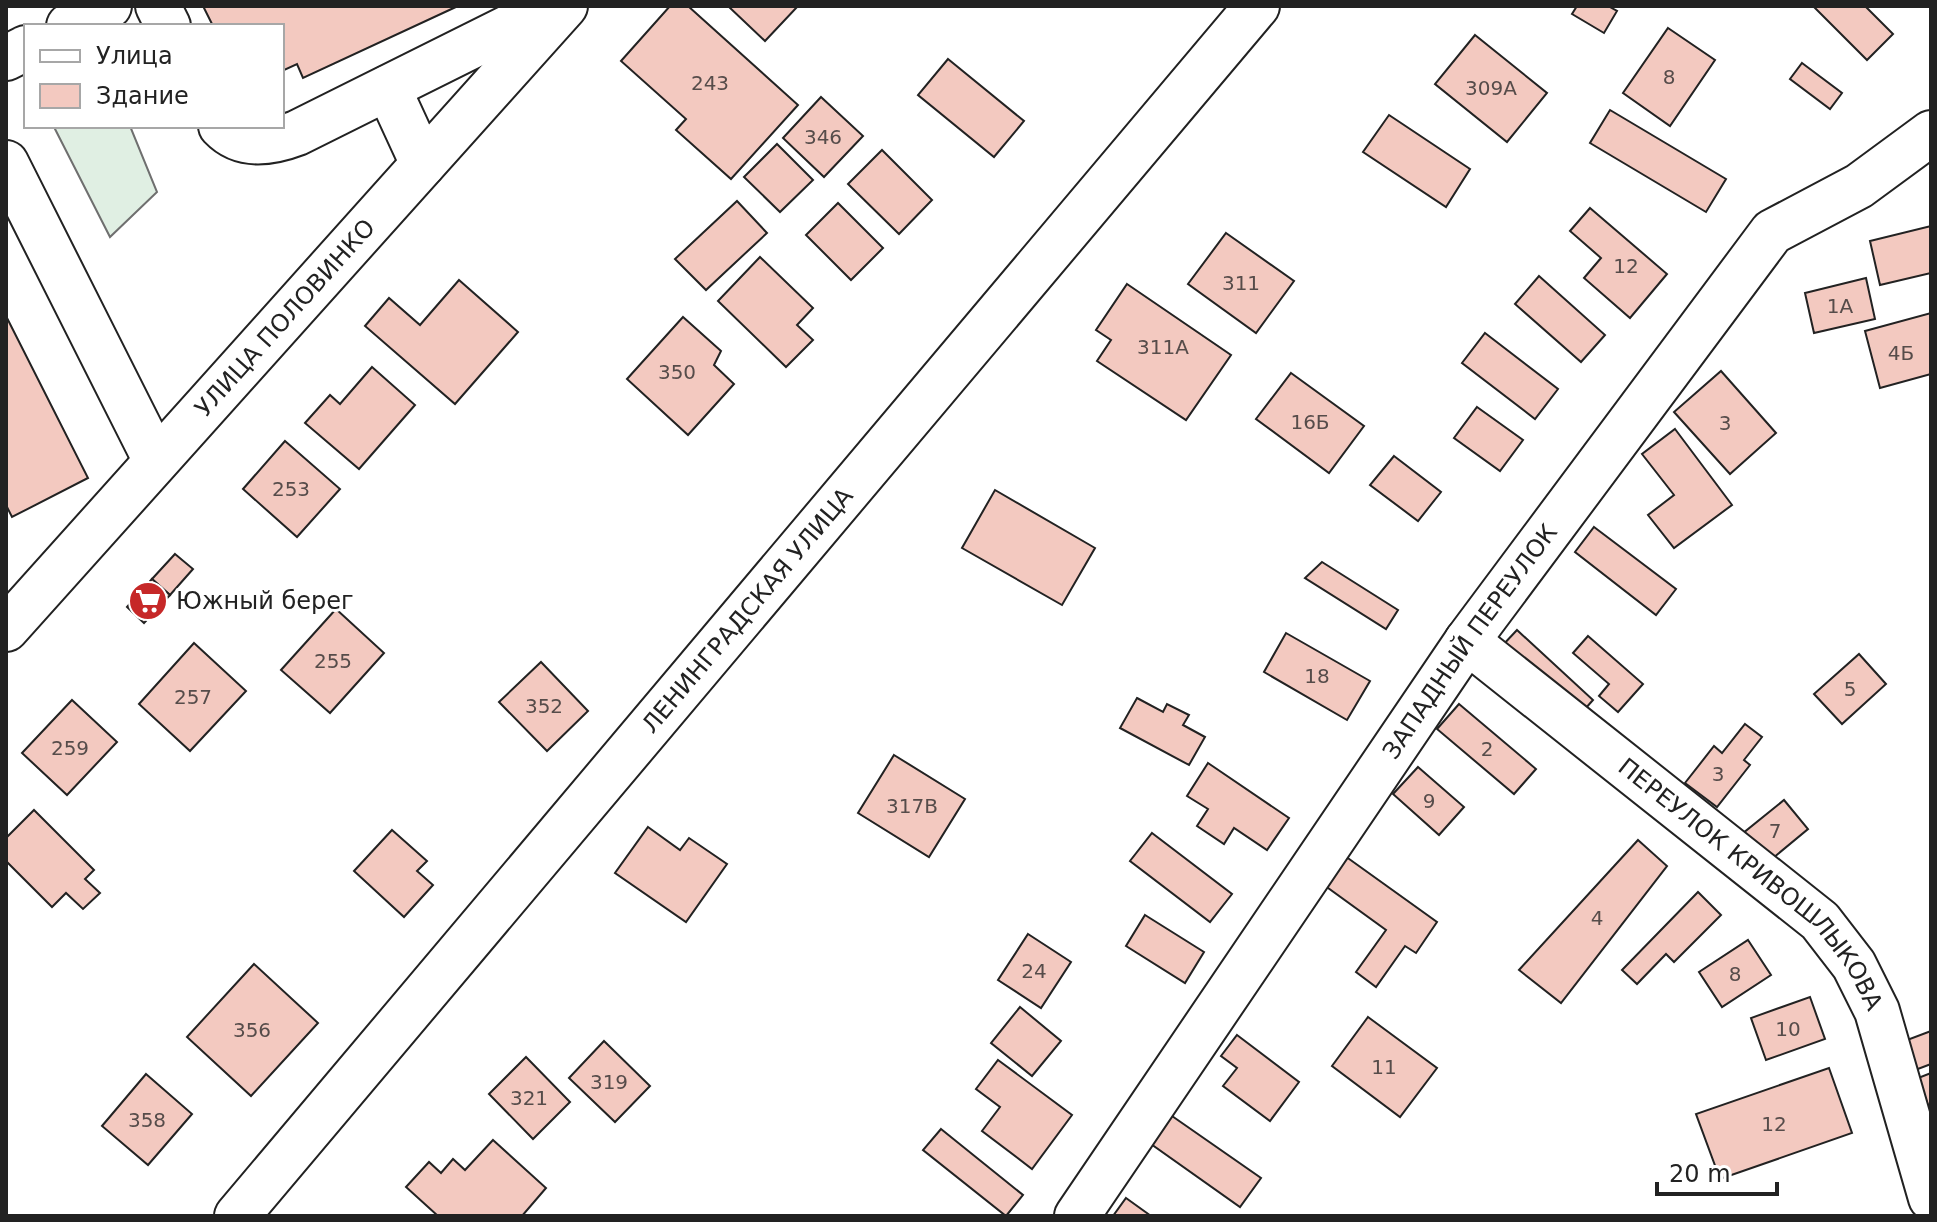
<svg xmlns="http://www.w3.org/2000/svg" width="1937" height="1222" viewBox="0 0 1937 1222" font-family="'DejaVu Sans',sans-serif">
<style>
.green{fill:#e0efe3;stroke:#6f6f6f;stroke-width:2}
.building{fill:#f3c9c0;stroke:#222;stroke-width:2}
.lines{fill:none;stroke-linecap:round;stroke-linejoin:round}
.minor-casing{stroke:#222;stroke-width:48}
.minor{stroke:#fff;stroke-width:44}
.labels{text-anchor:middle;stroke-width:6;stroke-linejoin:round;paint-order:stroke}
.number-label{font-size:20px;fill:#564c4a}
.street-label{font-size:24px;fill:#222;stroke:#fff}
.poi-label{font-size:24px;fill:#222;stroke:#fff;text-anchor:start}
</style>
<rect width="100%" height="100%" fill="#fff"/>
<path class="green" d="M57 126H130L157 192 110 237 54 127Z"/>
<g class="building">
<path d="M203 6H458L303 78 297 64 282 71V26H213Z"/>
<path d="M670 6H688L798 105 731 179 676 130 686 119 621 61Z"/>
<path d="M728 6H798L765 41Z"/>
<path d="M1577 6H1608L1617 11 1604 33 1572 14Z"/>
<path d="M1813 6H1865L1893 34 1867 60Z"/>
<path d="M1668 28 1715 60 1670 126 1623 93Z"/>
<path d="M1475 35 1547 93 1507 142 1435 84Z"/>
<path d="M948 59 1024 121 994 157 918 95Z"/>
<path d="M1802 63 1842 93 1830 109 1790 79Z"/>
<path d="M821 97 863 136 824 177 783 138Z"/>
<path d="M1610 110 1726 179 1706 212 1590 143Z"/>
<path d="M1389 115 1470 169 1446 207 1363 152Z"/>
<path d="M777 144 813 180 780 212 744 177Z"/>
<path d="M882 150 932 200 899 234 848 184Z"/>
<path d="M737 201 767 233 706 290 675 259Z"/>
<path d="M838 203 883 248 851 280 806 235Z"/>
<path d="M1590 208 1667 274 1630 318 1584 278 1601 258 1570 231Z"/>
<path d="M1931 226V273L1880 285 1870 241Z"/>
<path d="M1226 233 1294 281 1256 333 1188 284Z"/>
<path d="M760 257 813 308 797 325 813 340 786 367 718 301Z"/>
<path d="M1539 276 1605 335 1581 362 1515 304Z"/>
<path d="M1866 278 1875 319 1814 333 1805 293Z"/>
<path d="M459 280 518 332 455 404 365 326 389 298 420 325Z"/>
<path d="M1127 284 1231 355 1186 420 1097 361 1111 340 1096 330Z"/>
<path d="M1931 313V374L1880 388 1865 331Z"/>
<path d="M6 316 88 478 12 517 6 505Z"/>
<path d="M683 317 721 351 714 365 734 384 688 435 627 379Z"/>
<path d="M1485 333 1558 389 1535 419 1462 363Z"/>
<path d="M372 367 415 405 359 469 305 423 330 395 340 404Z"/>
<path d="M1721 371 1776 433 1730 474 1674 412Z"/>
<path d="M1291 373 1364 426 1329 473 1256 419Z"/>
<path d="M1477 407 1523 440 1500 471 1454 438Z"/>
<path d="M1675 429 1732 505 1674 548 1648 515 1674 495 1642 454Z"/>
<path d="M285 441 340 489 297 537 243 489Z"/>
<path d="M1394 456 1441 492 1418 521 1370 485Z"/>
<path d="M995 490 1095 548 1062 605 962 548Z"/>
<path d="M1594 527 1676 589 1656 615 1575 552Z"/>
<path d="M175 554 193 569 170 595 152 579Z"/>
<path d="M1322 562 1398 610 1386 629 1305 578Z"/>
<path d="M152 579 170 595 144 623 127 607Z"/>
<path d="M336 609 384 653 330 713 281 670Z"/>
<path d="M1517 630 1593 700 1577 718 1501 647Z"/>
<path d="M1286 633 1370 681 1347 720 1264 672Z"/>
<path d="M1588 636 1643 684 1618 712 1599 696 1609 684 1573 653Z"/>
<path d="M194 643 246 691 190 751 139 704Z"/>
<path d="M1859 654 1886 684 1842 724 1814 694Z"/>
<path d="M541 662 588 711 547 751 499 702Z"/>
<path d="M1137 698 1163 712 1167 704 1189 715 1183 725 1205 737 1189 765 1120 728Z"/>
<path d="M72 700 117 742 67 795 22 753Z"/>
<path d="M1459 704 1536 769 1514 794 1437 729Z"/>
<path d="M1745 724 1762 737 1744 760 1750 765 1717 807 1685 783 1714 746 1722 753Z"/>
<path d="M894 755 965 799 929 857 858 813Z"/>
<path d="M1208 763 1289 818 1267 850 1234 828 1224 844 1197 826 1208 809 1187 796Z"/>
<path d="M1418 767 1464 807 1439 835 1393 794Z"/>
<path d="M1784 800 1808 829 1767 863 1742 834Z"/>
<path d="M34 810 94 870 85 879 100 893 83 909 66 893 52 907 6 861V838Z"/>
<path d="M648 827 680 850 689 838 727 864 686 922 615 873Z"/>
<path d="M392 830 427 861 417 871 433 885 404 917 354 871Z"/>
<path d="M1152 833 1232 894 1210 922 1130 861Z"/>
<path d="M1638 840 1667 866 1561 1003 1519 970Z"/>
<path d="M1345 856 1437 922 1416 953 1405 946 1376 987 1356 972 1386 930 1324 885Z"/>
<path d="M1698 892 1721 915 1674 962 1666 954 1637 984 1622 970Z"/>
<path d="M1145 915 1204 952 1185 983 1126 946Z"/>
<path d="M1028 934 1071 962 1041 1008 998 980Z"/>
<path d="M1748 940 1771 975 1722 1007 1699 972Z"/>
<path d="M254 964 318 1023 251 1096 187 1037Z"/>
<path d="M1810 997 1825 1039 1766 1060 1751 1018Z"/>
<path d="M1020 1007 1061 1041 1032 1076 991 1043Z"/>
<path d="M1368 1017 1437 1068 1400 1117 1332 1066Z"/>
<path d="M1931 1031V1064L1910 1072 1899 1043Z"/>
<path d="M1237 1035 1299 1082 1270 1121 1223 1086 1237 1068 1221 1056Z"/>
<path d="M604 1041 650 1086 615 1122 569 1078Z"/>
<path d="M526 1057 570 1102 533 1139 489 1094Z"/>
<path d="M998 1060 1072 1115 1032 1169 982 1131 1000 1107 976 1089Z"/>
<path d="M1829 1068 1852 1133 1720 1179 1696 1114Z"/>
<path d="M1931 1073V1113L1918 1078Z"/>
<path d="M146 1074 192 1114 148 1165 102 1126Z"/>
<path d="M1172 1116 1261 1178 1240 1207 1151 1144Z"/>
<path d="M941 1129 1023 1195 1006 1216 923 1150Z"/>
<path d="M493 1140 546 1188 522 1216H438L406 1187 429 1162 441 1173 453 1159 465 1170Z"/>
<path d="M1126 1198 1151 1216H1113Z"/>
</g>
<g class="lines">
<defs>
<g id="minor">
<path d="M158 6 168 26"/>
<path d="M69 26 109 6"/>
<path d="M6 58 26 48"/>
<path d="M388 88 423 164"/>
<path d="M221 126C242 148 271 143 297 133L552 6"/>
<path d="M6 163 156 461"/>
<path id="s1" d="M6 629 565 6"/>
<path id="s2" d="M1467 641 1820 921 1854 965 1877 1011 1931 1198"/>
<path id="s3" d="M237 1216 1257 6"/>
<path id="s4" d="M1077 1216 1467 641 1772 232 1859 186 1931 133"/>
</g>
</defs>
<use href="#minor" class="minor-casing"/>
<use href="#minor" class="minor"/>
</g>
<defs>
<symbol id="supermarket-disc" viewBox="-11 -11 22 22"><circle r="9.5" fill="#c62828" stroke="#fff"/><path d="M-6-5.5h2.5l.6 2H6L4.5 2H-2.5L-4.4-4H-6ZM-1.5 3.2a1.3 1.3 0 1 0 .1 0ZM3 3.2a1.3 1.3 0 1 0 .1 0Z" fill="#fff"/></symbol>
</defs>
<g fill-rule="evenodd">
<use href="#supermarket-disc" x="126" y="579" width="44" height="44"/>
</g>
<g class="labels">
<g class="number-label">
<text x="1669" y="84">8</text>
<text x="710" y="90">243</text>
<text x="1491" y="95">309А</text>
<text x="823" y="144">346</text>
<text x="1626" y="273">12</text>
<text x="1241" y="290">311</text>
<text x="1840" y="313">1А</text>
<text x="1163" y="354">311А</text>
<text x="1901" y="360">4Б</text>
<text x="677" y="379">350</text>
<text x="1310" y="429">16Б</text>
<text x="1725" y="430">3</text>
<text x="291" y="496">253</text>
<text x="333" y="668">255</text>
<text x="1317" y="683">18</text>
<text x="1850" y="696">5</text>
<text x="193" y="704">257</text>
<text x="544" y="713">352</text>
<text x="70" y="755">259</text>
<text x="1487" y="756">2</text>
<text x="1718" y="781">3</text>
<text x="1429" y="808">9</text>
<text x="912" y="813">317В</text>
<text x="1775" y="838">7</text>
<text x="1597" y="925">4</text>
<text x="1034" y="978">24</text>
<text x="1735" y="981">8</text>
<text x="1788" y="1036">10</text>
<text x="252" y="1037">356</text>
<text x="1384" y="1074">11</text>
<text x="609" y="1089">319</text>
<text x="529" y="1105">321</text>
<text x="147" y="1127">358</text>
<text x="1774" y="1131">12</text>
</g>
<g class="street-label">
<text dy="8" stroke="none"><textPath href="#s1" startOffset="418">УЛИЦА ПОЛОВИНКО</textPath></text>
<text dy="8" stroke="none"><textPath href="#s3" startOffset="792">ЛЕНИНГРАДСКАЯ УЛИЦА</textPath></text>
<text dy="8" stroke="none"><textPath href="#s4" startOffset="696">ЗАПАДНЫЙ ПЕРЕУЛОК</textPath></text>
<text dy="8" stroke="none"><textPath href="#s2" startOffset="376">ПЕРЕУЛОК КРИВОШЛЫКОВА</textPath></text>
</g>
<g class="poi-label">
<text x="176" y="609">Южный берег</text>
</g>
</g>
<rect width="1937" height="1222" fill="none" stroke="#222222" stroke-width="16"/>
<rect x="24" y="24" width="260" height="104" fill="#ffffff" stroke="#a7a7a7" stroke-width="2"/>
<rect x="40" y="50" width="40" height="12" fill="#ffffff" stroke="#a7a7a7" stroke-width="2"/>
<text x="96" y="64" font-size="24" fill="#222222">Улица</text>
<rect x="40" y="84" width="40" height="24" fill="#f3c9c0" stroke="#a7a7a7" stroke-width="2"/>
<text x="96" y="104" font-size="24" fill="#222222">Здание</text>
<path d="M1657 1182v12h120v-12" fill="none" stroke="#222222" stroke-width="4"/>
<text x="1669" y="1182" font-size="24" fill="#222222" stroke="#ffffff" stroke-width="6" paint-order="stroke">20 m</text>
</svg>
